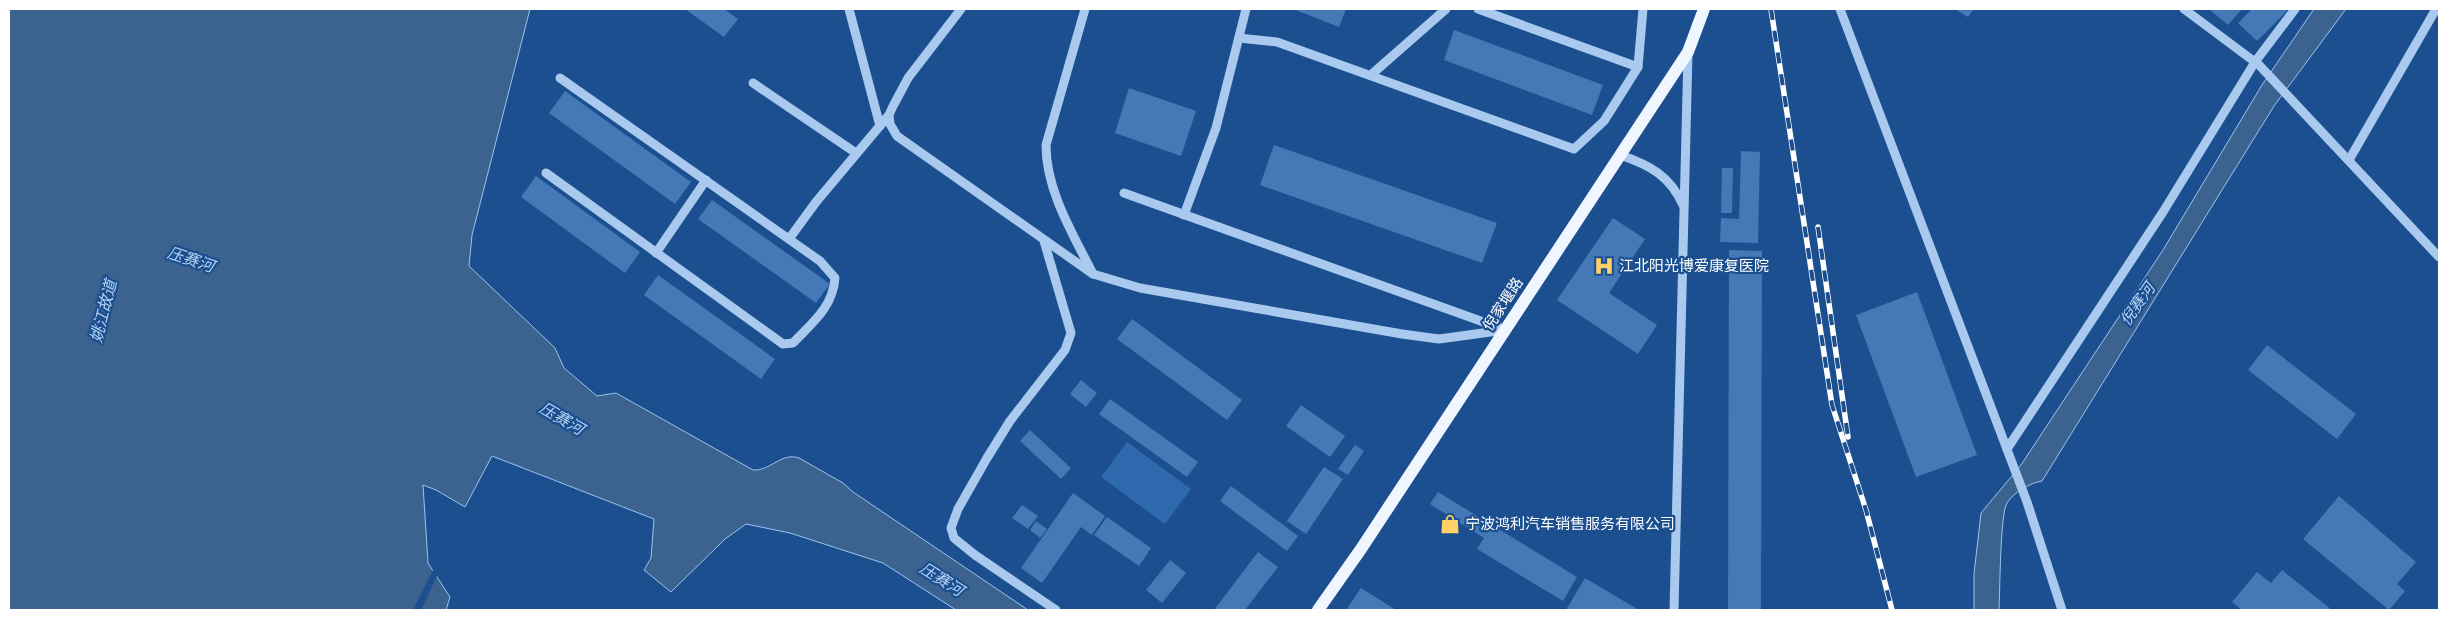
<svg xmlns="http://www.w3.org/2000/svg" width="2448" height="619" viewBox="0 0 2448 619" font-family="'Exo 2','Noto Sans SC',sans-serif">
<style>
.green{fill:#2e69ad}
.water{fill:#3c6290;stroke:#9cc4f0}
.pier{fill:#1b4f8f}
.building{fill:#4478b7}
.lines{fill:none;stroke-linecap:round;stroke-linejoin:round}
.minor{stroke:#a9c9ee;stroke-width:9}
.major{stroke:#f0f6ff;stroke-width:12}
.rail-casing{stroke:#fff;stroke-width:5.5}
.rail{stroke:#1b4f8f;stroke-width:4;stroke-dasharray:11;stroke-linecap:butt}
.labels{text-anchor:middle;stroke-width:4.5;stroke-linejoin:round;paint-order:stroke}
.poi-label{font-size:15px;fill:#fff;stroke:#1b4f8f;text-anchor:start}
.street-label{font-size:15px;fill:#fff;stroke:#1b4f8f}
.water-label{font-size:16px;font-style:italic;fill:#b5d3f5;stroke:#1b4f8f}
</style>
<rect width="100%" height="100%" fill="#1b4f8f"/>
<path class="green" d="M1127 442 1191 489 1165 524 1101 477Z"/>
<g class="water">
<path d="M9 9H530L472 235 469 266 555 348 564 368 597 396 616 393 753 470C771 471 781 452 799 458L843 483 853 492 1028 610H956L883 563 790 533 746 524 725 539 671 592 644 570 651 558 654 519 492 456 465 507 436 490 423 485 428 563 450 597 446 610H9Z"/>
<path d="M2314 9H2346L2274 106 2042 481C2030 483 2014 492 2007 503 2000 514 2000 592 1999 610H1974V574L1981 513 2021 465 2163 250 2262 85Z"/>
</g>
<path class="pier" d="M434 568 438 574 421 610H413Z"/>
<g class="building">
<path d="M685 9H724L738 19 724 37Z"/>
<path d="M1293 9H1346L1339 27Z"/>
<path d="M1955 9H1974L1968 17Z"/>
<path d="M2209 9H2242L2228 25Z"/>
<path d="M2252 9H2285L2287 11 2257 41 2238 23Z"/>
<path d="M1454 30 1603 85 1592 115 1444 60Z"/>
<path d="M1129 88 1196 111 1181 156 1115 133Z"/>
<path d="M565 91 691 182 675 204 549 113Z"/>
<path d="M1274 145 1497 223 1482 263 1260 185Z"/>
<path d="M1741 151 1760 152 1758 243 1720 242 1721 218 1739 219Z"/>
<path d="M1722 168H1733L1732 213H1721Z"/>
<path d="M536 176 640 252 625 273 521 197Z"/>
<path d="M712 200 830 284 816 303 698 219Z"/>
<path d="M1613 218 1645 239 1609 293 1657 325 1638 354 1557 300Z"/>
<path d="M1729 250 1762 251 1761 610H1728Z"/>
<path d="M658 275 775 359 761 379 644 295Z"/>
<path d="M1917 292 1977 455 1916 477 1856 315Z"/>
<path d="M1132 319 1242 400 1227 420 1117 339Z"/>
<path d="M2267 345 2356 414 2337 439 2248 370Z"/>
<path d="M1081 380 1097 393 1086 407 1070 394Z"/>
<path d="M1110 399 1198 462 1187 477 1099 414Z"/>
<path d="M1301 405 1345 436 1330 457 1286 426Z"/>
<path d="M1030 430 1071 468 1061 479 1020 441Z"/>
<path d="M1355 445 1364 451 1348 475 1338 469Z"/>
<path d="M1324 467 1343 479 1306 534 1287 521Z"/>
<path d="M1231 486 1298 536 1287 551 1220 501Z"/>
<path d="M1438 492 1577 577 1563 601 1477 549 1484 538 1430 504Z"/>
<path d="M1073 493 1105 516 1092 535 1081 527 1042 583 1021 568Z"/>
<path d="M2339 496 2416 562 2397 584 2405 591 2389 610 2303 539Z"/>
<path d="M1022 505 1038 516 1028 529 1012 518Z"/>
<path d="M1107 517 1151 548 1139 566 1094 535Z"/>
<path d="M1036 521 1047 529 1040 538 1030 530Z"/>
<path d="M1258 552 1278 567 1245 610H1214Z"/>
<path d="M1170 560 1186 573 1162 603 1146 590Z"/>
<path d="M2282 570 2332 610H2242L2232 602 2257 572 2271 583Z"/>
<path d="M1585 578 1627 603 1639 610H1566Z"/>
<path d="M1361 588 1396 610H1346Z"/>
</g>
<g class="lines">
<g class="minor">
<path d="M849 9 880 126"/>
<path d="M961 9 908 78 893 106 889 115 890 124 897 136 1093 274 1140 288 1402 334 1439 339 1505 330"/>
<path d="M1085 9 1046 145C1046 191 1073 234 1093 274"/>
<path d="M1478 9 1638 67"/>
<path d="M1840 9 2027 502 2062 610"/>
<path d="M2184 9 2259 65 2439 257"/>
<path d="M1239 38 1277 42 1574 149 1604 121 1638 67 1643 9"/>
<path d="M1372 74 1446 9"/>
<path d="M753 83 856 153"/>
<path d="M1620 155C1650 165 1670 176 1683 205"/>
<path d="M2349 160 2436 9"/>
<path d="M546 173 783 344 793 343C812 323 833 307 835 278L820 261 560 78"/>
<path d="M1124 193 1503 329"/>
<path d="M1184 215 1216 128 1246 9"/>
<path d="M789 239 816 202 889 115"/>
<path d="M1044 241 1071 333 1065 350 1010 421 987 458 958 509 951 528 954 538 975 555 1056 610"/>
<path d="M656 253 706 180"/>
<path d="M2007 449 2163 212 2255 62 2295 9"/>
<path d="M1674 610 1688 53"/>
</g>
<path class="major" d="M1318 610 1361 549 1688 52 1704 9"/>
<defs>
<g id="rail">
<path d="M1771 9 1832 405 1866 510 1892 610"/>
<path d="M1818 227 1848 437"/>
</g>
</defs>
<use href="#rail" class="rail-casing"/>
<use href="#rail" class="rail"/>
</g>
<defs>
<symbol id="hospital-bare" viewBox="-9 -9 18 18"><path d="M-5-5h3v3.5h4V-5h3V5h-3V1.5h-4V5h-3Z" fill="#ffd166" stroke="#1b4f8f" stroke-width="2.5" paint-order="stroke"/></symbol>
<symbol id="shop-bare" viewBox="-9 -9 18 18"><path d="M-5-2.5h2.3a2.7 3.5 0 0 1 5.4 0H5L5.5 6h-11ZM-1.5-2.5h3a1.5 2.3 0 0 0-3 0Z" fill="#ffd166" stroke="#1b4f8f" stroke-width="2.5" paint-order="stroke"/></symbol>
</defs>
<g fill-rule="evenodd">
<use href="#hospital-bare" x="1590" y="252" width="28" height="28"/>
<use href="#shop-bare" x="1436" y="510" width="28" height="28"/>
</g>
<g class="labels">
<g class="poi-label">
<text x="1619" y="271">江北阳光博爱康复医院</text>
<text x="1465" y="529">宁波鸿利汽车销售服务有限公司</text>
</g>
<g class="street-label">
<text transform="translate(1503 304) rotate(-57)" y="5">倪家堰路</text>
</g>
<g class="water-label">
<text transform="translate(191 259) rotate(18)" y="6">压赛河</text>
<text transform="translate(2137 304) rotate(-55)" y="6">倪赛河</text>
<text transform="translate(103 311) rotate(-76)" y="6">姚江故道</text>
<text transform="translate(562 418) rotate(30)" y="6">压赛河</text>
<text transform="translate(942 579) rotate(32)" y="6">压赛河</text>
</g>
</g>
<rect width="2448" height="619" fill="none" stroke="#ffffff" stroke-width="20"/>
</svg>
